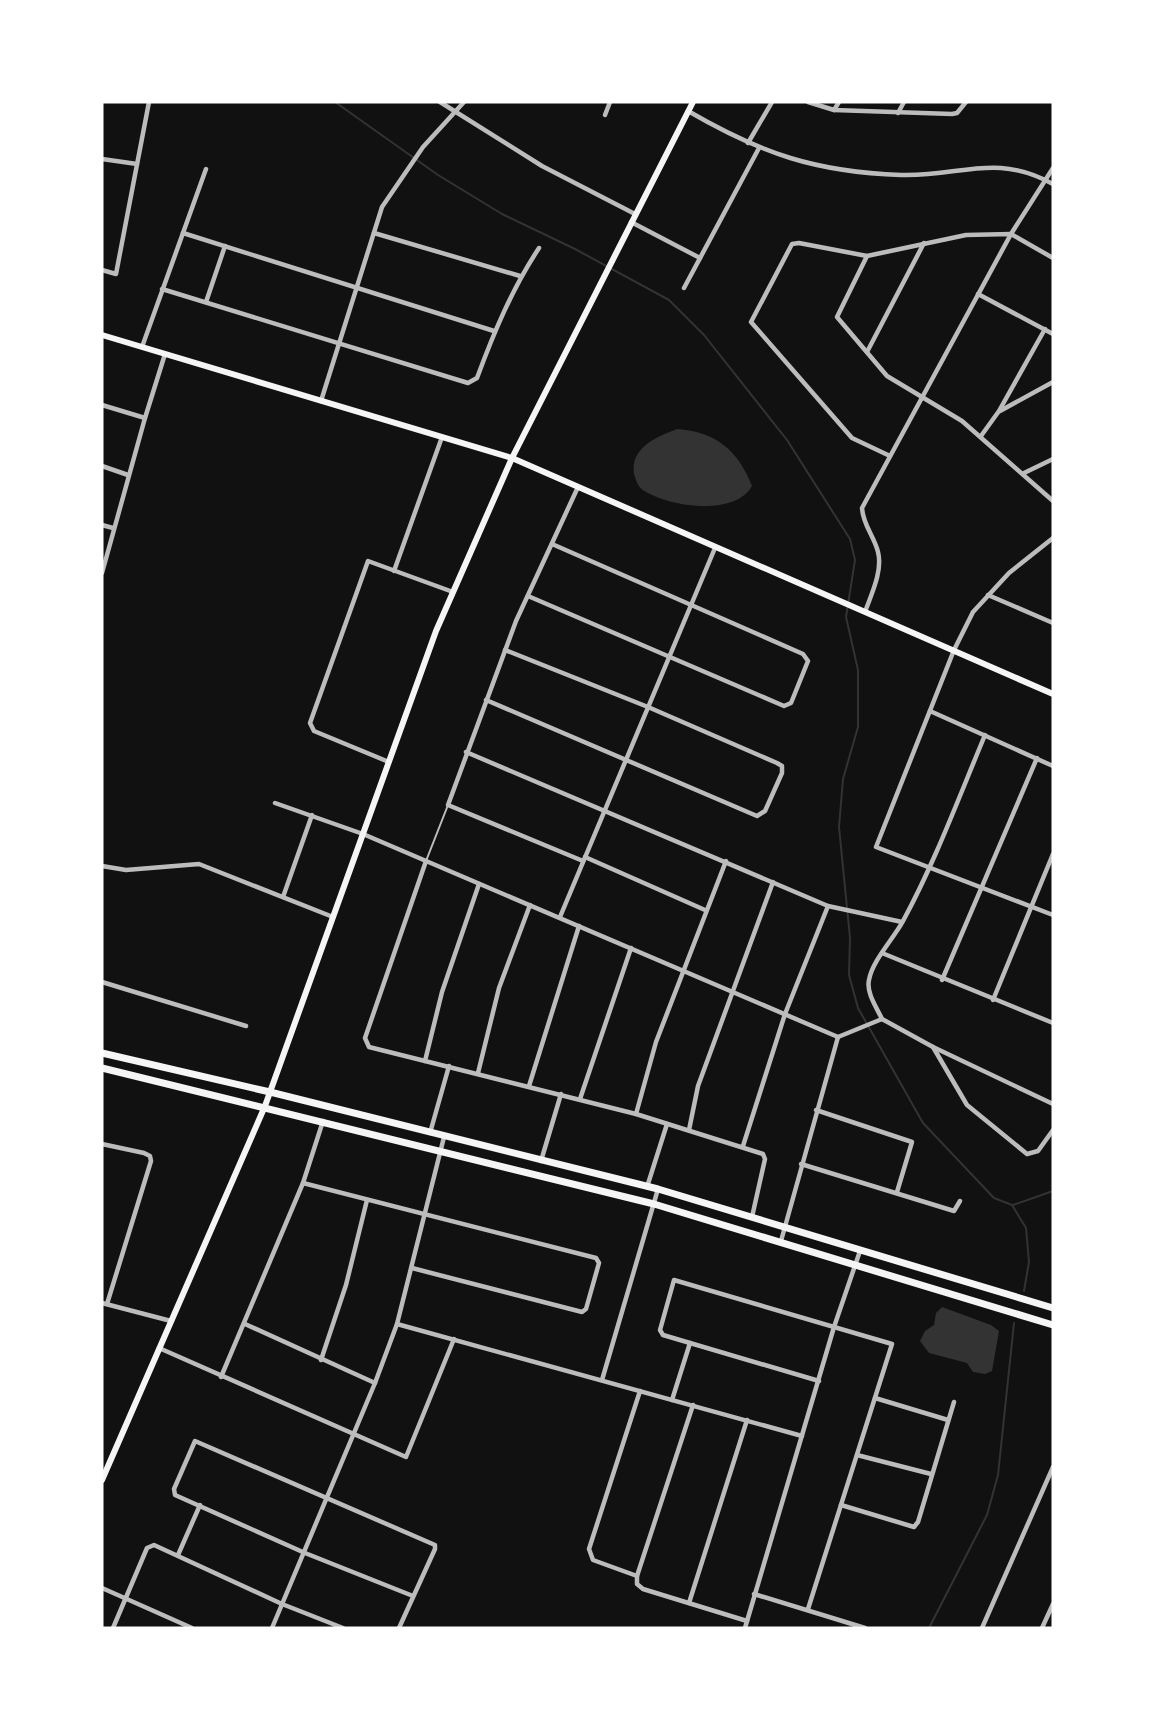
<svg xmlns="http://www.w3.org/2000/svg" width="1155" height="1730" viewBox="0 0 1155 1730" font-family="Jost,sans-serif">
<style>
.water{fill:#333}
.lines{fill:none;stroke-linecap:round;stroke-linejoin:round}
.stream{stroke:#333;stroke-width:2}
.service{stroke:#bcbcbc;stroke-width:2}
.minor{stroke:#bcbcbc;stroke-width:4.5}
.secondary{stroke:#f5f5f5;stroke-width:6}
.primary{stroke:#f5f5f5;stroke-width:7}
</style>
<rect width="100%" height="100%" fill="#111"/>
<g class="water">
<path d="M677 429C716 432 738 450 752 486 735 517 668 507 643 490 638 487 636 480 634 474 630 448 656 437 677 429Z"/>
<path d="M942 1307 991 1325 999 1331 992 1371 985 1374 973 1372 967 1363 929 1353 920 1341 925 1331 934 1325 936 1313Z"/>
</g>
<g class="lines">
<g class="stream">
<path d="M335 102 438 175 502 214 575 249 669 300 704 335 787 440 850 539 855 560 846 617 858 670V727L843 779 839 827 850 938 849 975 858 1008 923 1123 994 1198 1012 1205 1026 1228 1029 1262 1024 1291"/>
<path d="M1013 1205 1053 1191"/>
<path d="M929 1628 987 1515 998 1475 1014 1323"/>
</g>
<path class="service" d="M426 861 448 805"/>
<g class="minor">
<path d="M440 102 542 166 635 214"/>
<path d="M808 102 834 110 952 114 957 113 966 102"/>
<path d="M834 110 839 102"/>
<path d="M688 111C762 154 816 172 901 175 961 177 994 152 1053 184"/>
<path d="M898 113 904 102"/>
<path d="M605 115 610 102"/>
<path d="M748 143 772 102"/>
<path d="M102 159 137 164"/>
<path d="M631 222 700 258"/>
<path d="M183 233 494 331"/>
<path d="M374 233 520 276"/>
<path d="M867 256 837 317 887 376 962 421 1053 501"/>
<path d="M102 270 116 274 149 102"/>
<path d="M684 288 759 148"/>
<path d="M162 289 468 383 477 378C494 332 512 289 539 248"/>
<path d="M978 294 1053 334"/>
<path d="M206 302 225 246"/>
<path d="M142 347 206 169"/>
<path d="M867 352 924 243"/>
<path d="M321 401 382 207 423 147 464 102"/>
<path d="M102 405 145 418"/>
<path d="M1000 411 1053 382"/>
<path d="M981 436 999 411 1045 329"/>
<path d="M890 456 852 438 751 322 792 244 799 243 867 256 966 235 1011 234 1053 258"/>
<path d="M102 466 128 475"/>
<path d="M1024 473 1053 459"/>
<path d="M578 487 516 621 448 805 583 861"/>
<path d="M102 525 113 528"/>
<path d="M1053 538 1009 573 973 612 954 650 876 847 1053 915"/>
<path d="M394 571 442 437"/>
<path d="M102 573 145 418 165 354"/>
<path d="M988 595 1053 623"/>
<path d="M528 596 784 706 791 703 808 661 803 654 552 544"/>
<path d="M865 612C871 595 883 571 878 552 874 536 863 525 862 508L1011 234 1053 168"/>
<path d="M486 700 757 816 765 811 782 773V766L777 763 648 707 505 650"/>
<path d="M930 711 1053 766"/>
<path d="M466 752 828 906 902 922"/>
<path d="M389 762 314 731 310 723 368 561 453 592"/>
<path d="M275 803 363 834 838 1037 882 1019 933 1047 1053 1104"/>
<path d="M585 857 705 910"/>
<path d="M102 866 126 870 199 864 333 917"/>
<path d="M479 884 442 992 425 1061 636 1114 763 1154 765 1159 752 1217"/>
<path d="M283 897 312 815"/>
<path d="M560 917 715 548"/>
<path d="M882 953 1053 1023"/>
<path d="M942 980 1037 758"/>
<path d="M102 982 246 1026"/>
<path d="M993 1000 1053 854"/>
<path d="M882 1019C877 1008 866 993 869 980 872 961 894 938 903 921 935 862 959 797 985 735"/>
<path d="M933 1047 967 1105 1027 1154 1038 1151 1053 1130"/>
<path d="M425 1061 369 1047 365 1038 426 861"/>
<path d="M478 1073 499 988 530 905"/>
<path d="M529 1086 579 926"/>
<path d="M580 1099 631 948"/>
<path d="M816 1110 912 1142 897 1192"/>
<path d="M636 1114 656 1042 726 861"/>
<path d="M689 1130 698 1086 773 882"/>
<path d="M430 1133 449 1066"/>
<path d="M102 1144 144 1153 150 1156 151 1161 107 1304"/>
<path d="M743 1146 785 1014 828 906"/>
<path d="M541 1161 561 1094"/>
<path d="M801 1164 954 1211 960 1201"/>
<path d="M303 1183 596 1258 599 1263 586 1309 582 1312 412 1268"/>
<path d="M647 1187 667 1124"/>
<path d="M781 1241 838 1037"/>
<path d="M102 1303 171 1321"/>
<path d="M245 1324 375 1383"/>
<path d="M397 1324 802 1436"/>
<path d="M159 1348 406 1457 454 1339"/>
<path d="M321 1360 346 1285 367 1200"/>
<path d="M221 1377 303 1183 323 1121"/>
<path d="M602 1380 658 1189"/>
<path d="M640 1391 589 1549 593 1560 637 1576V1584L643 1589 747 1621"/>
<path d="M875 1398 948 1420"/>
<path d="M672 1400 690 1343"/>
<path d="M857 1455 931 1474"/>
<path d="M841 1505 914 1527 918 1522 954 1402"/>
<path d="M178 1555 200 1505"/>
<path d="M637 1576 693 1405"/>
<path d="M102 1588 192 1628"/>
<path d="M754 1594 865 1628"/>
<path d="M689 1603 747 1420"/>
<path d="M808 1609 892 1344 674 1280 660 1330 663 1335 819 1381"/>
<path d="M113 1628 147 1548 154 1545 282 1604 343 1628"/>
<path d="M272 1628 375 1383 397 1324 444 1137"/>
<path d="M399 1628 435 1549V1545L195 1441 174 1489 175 1495 305 1553 413 1596"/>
<path d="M745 1628 834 1327 860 1251"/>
<path d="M982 1628 1053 1467"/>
<path d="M1042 1628 1053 1604"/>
</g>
<g class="secondary">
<path d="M102 335 512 458 1053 694"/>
<path d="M102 1480 265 1106 436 631 512 458 693 102"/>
</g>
<g class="primary">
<path d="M102 1053 270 1092 658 1189 1053 1308"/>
<path d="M102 1068 654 1204 1053 1325"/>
</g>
</g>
<rect width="1155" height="1730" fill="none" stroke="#ffffff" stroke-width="207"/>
</svg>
